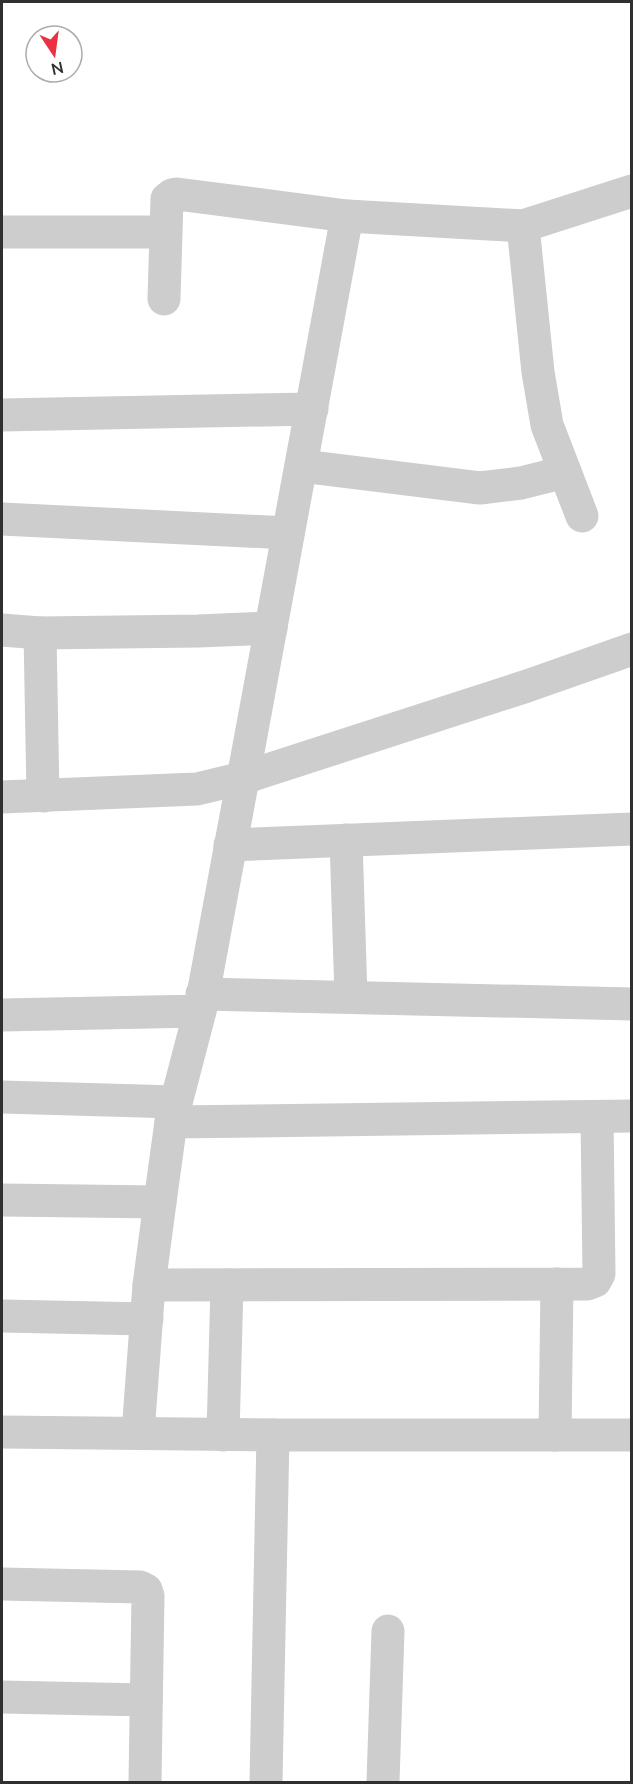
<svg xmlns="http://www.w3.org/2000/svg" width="633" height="1784" viewBox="0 0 633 1784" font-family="Mulish,sans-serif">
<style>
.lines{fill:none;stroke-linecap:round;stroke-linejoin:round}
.minor{stroke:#cdcdcd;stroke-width:33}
</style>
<rect width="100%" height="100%" fill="#fff"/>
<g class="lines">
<g class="minor">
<path d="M347 216 523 226 632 191"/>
<path d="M523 226 538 372 547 425 582 516"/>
<path d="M2 232H165"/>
<path d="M2 415 312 409"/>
<path d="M302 466 480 488 521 483 565 472"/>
<path d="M2 519 288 533"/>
<path d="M2 630 40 633 43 796"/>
<path d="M40 633 198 631 271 628"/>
<path d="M2 797 197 789 243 778 527 686 632 649"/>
<path d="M346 840 351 997"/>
<path d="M230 845 632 829"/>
<path d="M202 994 632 1004"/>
<path d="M2 1015 200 1011 347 216 177 194 172 195 167 199 164 299"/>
<path d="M2 1097 176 1102"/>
<path d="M171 1122 632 1116"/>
<path d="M2 1200 160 1202"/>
<path d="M149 1285 587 1284 595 1281 599 1274 597 1117"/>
<path d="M2 1316 147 1319"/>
<path d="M2 1432 273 1435H632"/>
<path d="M138 1433 149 1285 160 1202 171 1122 200 1011"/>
<path d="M223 1435 227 1285"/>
<path d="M555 1435 557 1284"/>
<path d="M2 1584 140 1587 146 1590 148 1596 145 1782"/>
<path d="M2 1697 146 1700"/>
<path d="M266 1782 273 1435"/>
<path d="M383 1782 388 1631"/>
</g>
</g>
<rect width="633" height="1784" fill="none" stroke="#303030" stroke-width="6"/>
<g transform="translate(54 54) rotate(167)"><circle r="28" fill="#ffffff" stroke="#acacac" stroke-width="1.5"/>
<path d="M0-4.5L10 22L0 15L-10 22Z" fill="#ea3041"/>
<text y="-9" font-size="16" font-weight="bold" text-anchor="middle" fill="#303030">N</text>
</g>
</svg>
